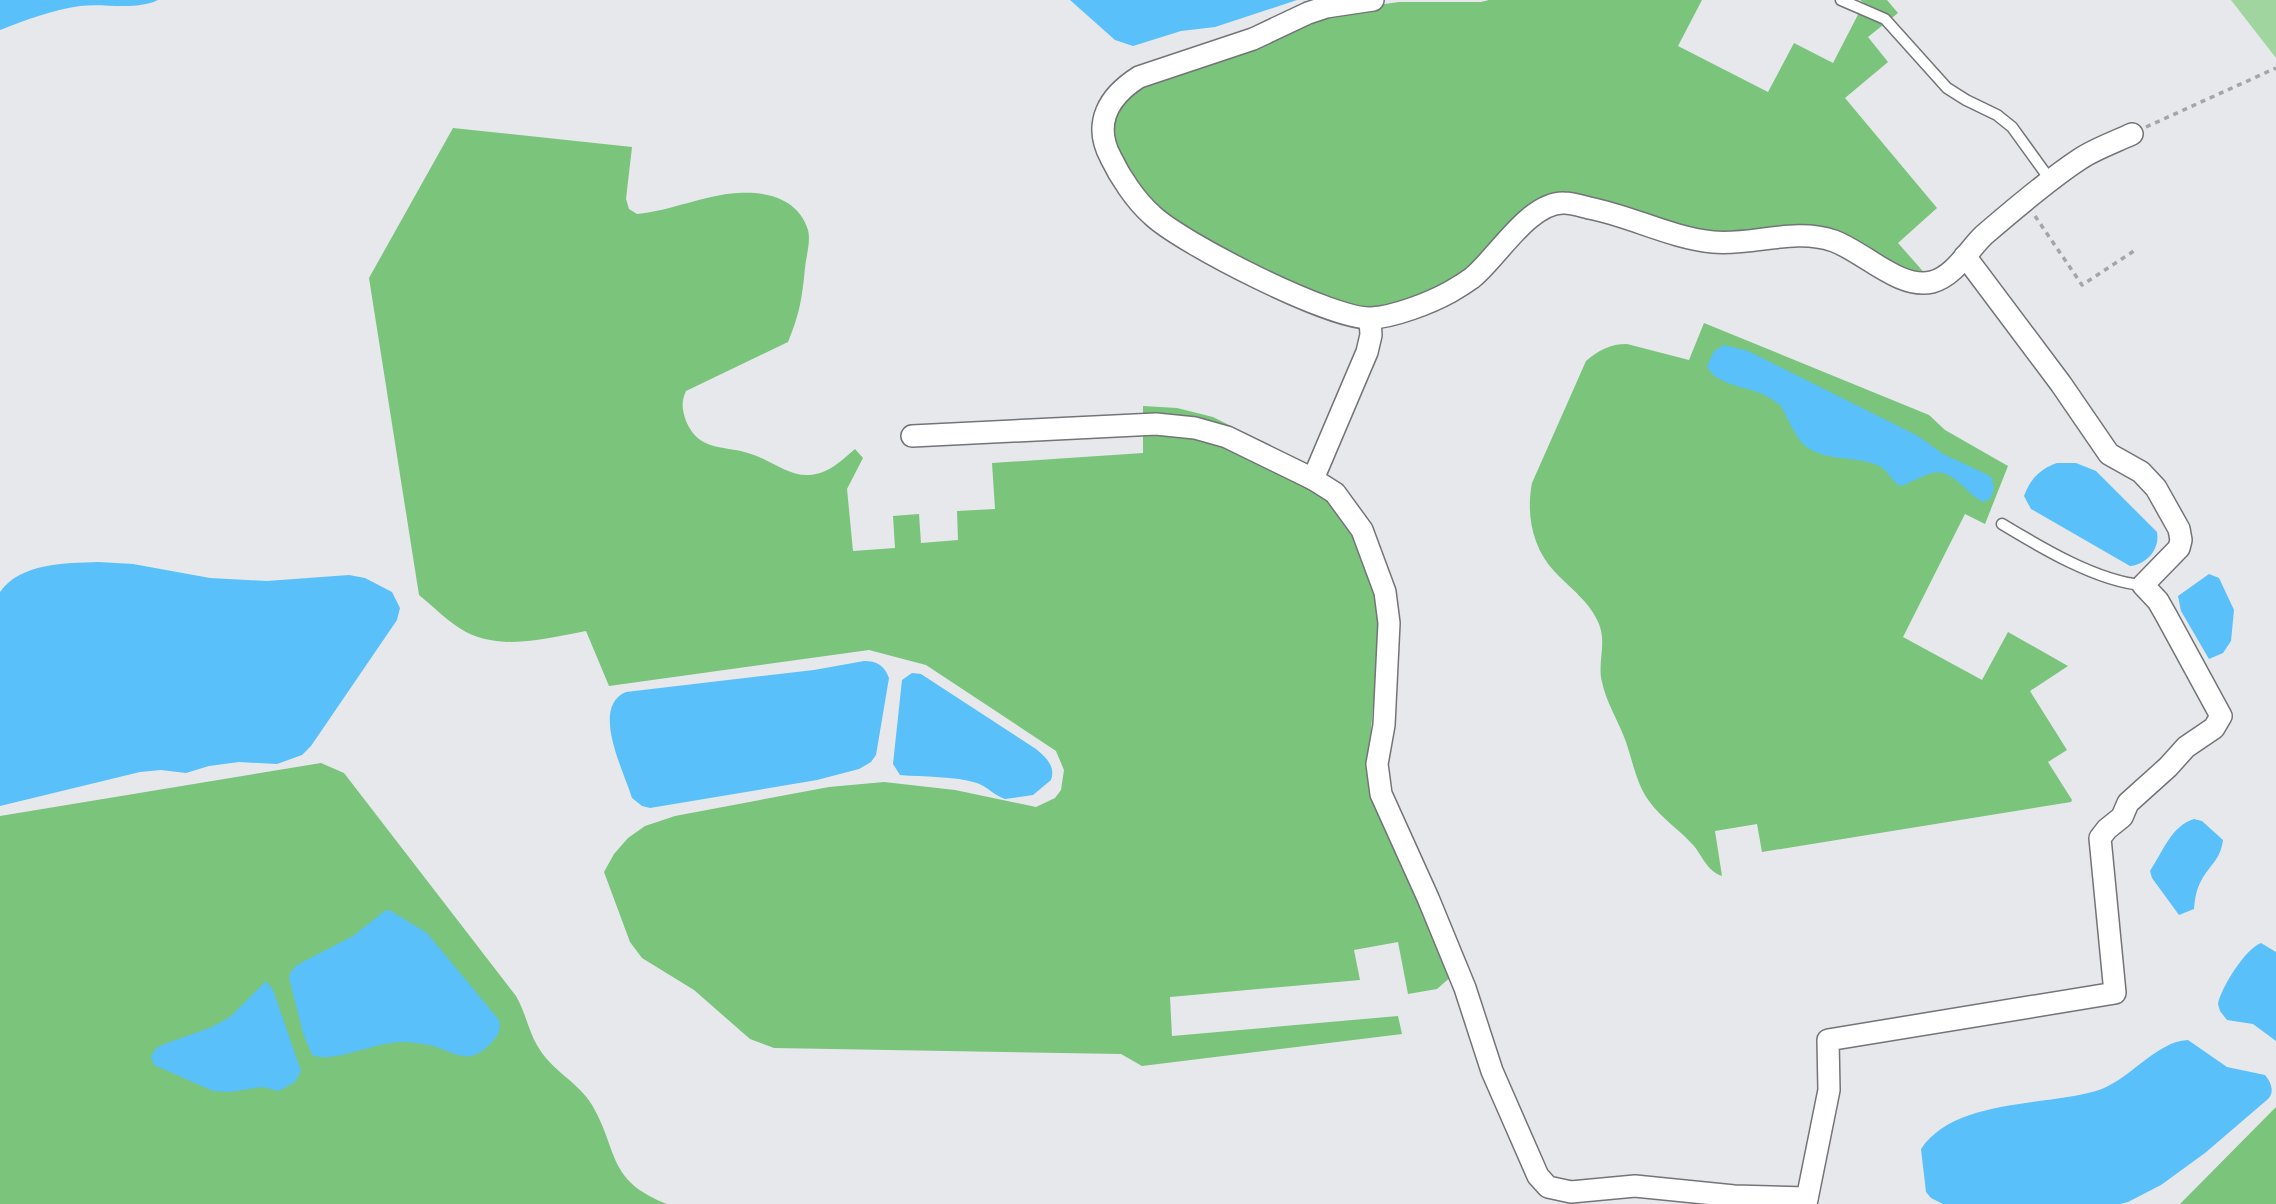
<svg xmlns="http://www.w3.org/2000/svg" width="2276" height="1204" viewBox="0 0 2276 1204" font-family="'Space Grotesk',sans-serif">
<style>
.green{fill:#a0d5a0}
.forest{fill:#7ac47c}
.water{fill:#59c0fa}
.lines{fill:none;stroke-linecap:round;stroke-linejoin:round}
.service-casing{stroke:#737478;stroke-width:13}
.minor-casing{stroke:#737478;stroke-width:24}
.path{stroke:#a4a5a8;stroke-width:3.5;stroke-dasharray:5 5;stroke-linecap:butt}
.service{stroke:#fff;stroke-width:10}
.minor{stroke:#fff;stroke-width:21}
</style>
<rect width="100%" height="100%" fill="#e6e8ec"/>
<path class="green" d="M2231 0H2276V58Z"/>
<g class="forest">
<path d="M1489 0H1702L1678 46 1768 92 1794 43 1833 63 1864 3 1860 0H1887L1898 13 1868 37 1888 62 1845 98 1937 208 1898 243 1928 277 1920 278 1856 245 1733 238 1563 197 1449 287 1370 313 1309 296 1157 213 1115 155 1112 111 1141 82 1328 12 1399 2H1481Z"/>
<path d="M453 128 632 147 626 199 629 209 637 214C671 211 703 195 738 193 767 191 799 199 808 230 811 241 806 257 805 268 802 298 800 313 788 342L686 391C681 402 682 409 686 421 700 454 726 444 754 455 772 461 789 476 809 475 828 474 841 461 855 449L863 458 847 489 853 551 895 548 893 516 919 514 921 543 958 540 957 511 995 509 992 463 1143 453V406L1177 408 1213 417 1307 464 1304 481 1327 498 1356 535 1371 568 1380 628 1368 764 1453 975 1437 989 1408 994 1398 942 1354 950 1360 980 1170 997 1172 1036 1398 1016 1402 1034 1142 1066 1121 1054 774 1048 750 1039 694 990 642 958 630 942 604 872 614 854 628 838 645 826 675 816 829 787 884 782 955 790 1036 807 1055 798 1061 790 1064 770 1056 751 926 665 869 650 609 686 586 631C548 638 503 651 466 632 449 623 434 607 419 595L369 278Z"/>
<path d="M1704 323 1929 415 1945 430 2008 466 1985 524 1965 514 1903 637 1982 680 2008 632 2068 666 2030 691 2067 750 2048 762 2072 800 2071 802 1762 852 1757 824 1715 831 1722 876C1707 871 1703 857 1694 846 1680 830 1661 818 1649 801 1636 783 1633 762 1626 742 1619 722 1606 702 1602 682 1597 663 1607 644 1599 624 1590 602 1571 589 1555 572 1532 548 1526 514 1532 483L1586 361C1599 350 1610 344 1627 344L1689 360Z"/>
<path d="M321 763 344 773 516 996C526 1013 529 1034 540 1050 554 1072 579 1083 592 1105 619 1151 606 1180 667 1204H0V816Z"/>
<path d="M2276 1107V1204H2180Z"/>
</g>
<g class="water">
<path d="M0 0H158C135 11 105 3 80 6 52 10 26 20 0 30Z"/>
<path d="M1070 0H1297L1215 27 1181 31 1133 46 1115 40Z"/>
<path d="M1724 345 1748 351 1918 436 1943 454 1986 474 1992 478 1994 490 1990 499 1983 502C1966 494 1953 468 1932 473 1921 476 1911 483 1900 486 1891 481 1888 469 1877 465 1855 456 1828 461 1808 448 1796 440 1788 418 1781 406 1776 402 1769 397 1762 394 1745 386 1715 385 1707 366L1714 351Z"/>
<path d="M2057 463H2076L2096 471 2157 532C2160 549 2147 564 2130 566L2031 509 2024 496C2030 479 2040 469 2057 463Z"/>
<path d="M98 562 133 564 210 578 267 581 349 575 365 578 392 592 400 608 397 620 311 746 302 755 277 764 239 762 209 766 186 773 161 770 140 772 0 806V592C20 563 66 563 98 562Z"/>
<path d="M2209 574 2219 578 2234 610 2231 641 2223 653 2209 659 2181 611 2178 596Z"/>
<path d="M864 661C877 661 884 665 889 678L876 755 871 762 859 769 817 780 650 808 642 806 632 798C624 771 590 707 626 692L814 670Z"/>
<path d="M912 673 921 674 1036 749C1046 757 1056 767 1051 780L1033 795 1005 799C995 796 988 787 977 783 955 776 923 777 900 775L893 764 902 680Z"/>
<path d="M2194 819 2202 821 2223 840C2220 861 2210 864 2201 881 2196 890 2195 899 2194 909L2179 915 2152 878 2150 871C2162 853 2172 825 2194 819Z"/>
<path d="M386 910 391 911 427 933 499 1020C501 1031 499 1034 491 1043 469 1066 458 1054 433 1046 424 1044 411 1042 401 1042 375 1042 333 1064 312 1055L303 1033 289 978 290 973 297 965 353 936Z"/>
<path d="M2261 943 2276 952V1041L2253 1024 2227 1020 2220 1011 2218 1004C2221 988 2245 949 2261 943Z"/>
<path d="M266 981 273 990 301 1071 295 1082 279 1091 262 1087 230 1092 213 1091 154 1065 151 1057 155 1049 162 1045 212 1027 230 1017Z"/>
<path d="M2188 1040 2227 1067 2265 1075C2271 1082 2275 1092 2268 1099L2205 1153 2161 1185 2128 1202 2120 1204H1943L1931 1198 1926 1192 1921 1149C1954 1099 2044 1106 2096 1091 2128 1082 2156 1041 2188 1040Z"/>
</g>
<g class="lines">
<defs>
<g id="service">
<path d="M1841 0 1885 19 1947 88 1966 100 1997 115 2012 127 2051 181"/>
<path d="M2002 524C2040 547 2098 582 2143 585"/>
</g>
<g id="minor">
<path d="M1373 0 1326 7 1308 13 1253 39 1139 77C1109 96 1092 123 1111 158 1120 177 1136 201 1152 215 1181 243 1332 320 1371 318 1394 317 1430 303 1450 292 1457 288 1465 283 1472 278 1497 258 1529 202 1564 203 1572 203 1581 206 1589 208 1631 216 1671 238 1713 242 1753 246 1794 227 1834 241 1864 252 1900 290 1932 282 1955 276 1968 250 1984 235 2013 210 2048 180 2080 159 2095 149 2115 142 2132 134"/>
<path d="M912 436 1156 424 1195 428 1227 437 1313 479 1335 493 1362 530 1385 592 1389 623 1384 725 1377 764 1381 794 1428 898 1465 988 1492 1071 1538 1176 1548 1187 1571 1192 1635 1186 1734 1196 1807 1198"/>
<path d="M1313 479 1367 352 1371 335 1370 319"/>
<path d="M1806 1204 1829 1090 1828 1040 2115 993 2100 838 2107 829 2122 817 2128 803 2168 767 2186 747 2214 728 2221 716 2166 615 2158 601 2143 585 2179 548 2181 540 2179 529 2156 488 2141 472 2109 454 2061 384 1965 256"/>
</g>
</defs>
<use href="#service" class="service-casing"/>
<use href="#minor" class="minor-casing"/>
<g class="path">
<path d="M2146 127 2276 68"/>
<path d="M2035 216 2082 285 2134 251"/>
</g>
<use href="#service" class="service"/>
<use href="#minor" class="minor"/>
</g>
</svg>
